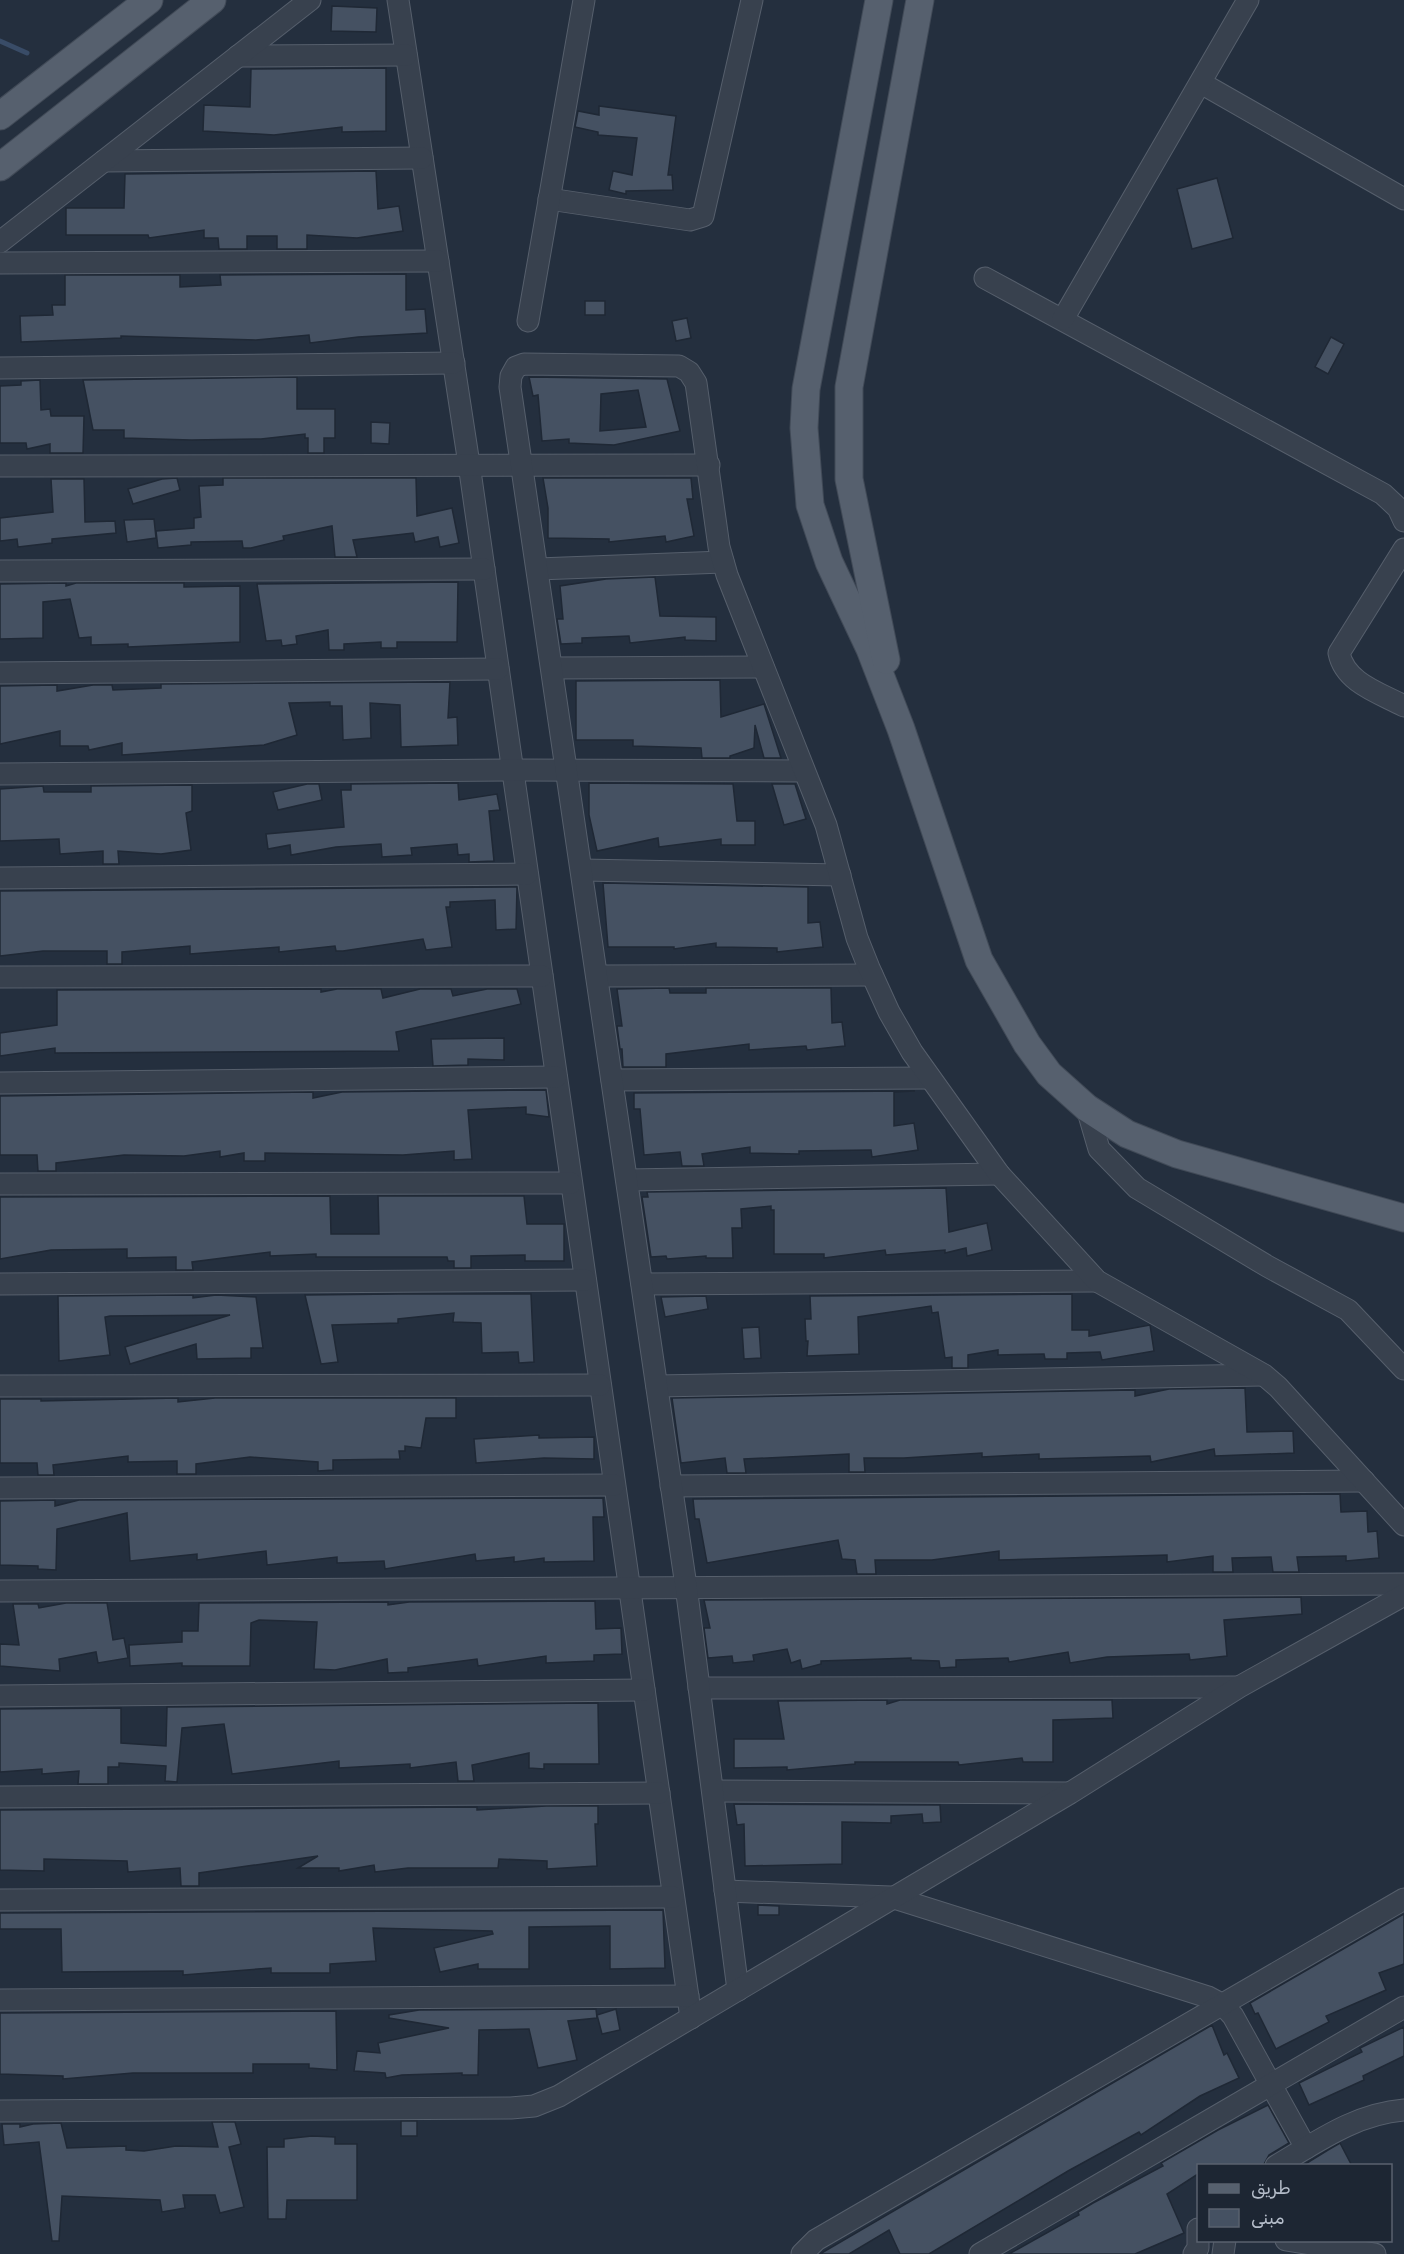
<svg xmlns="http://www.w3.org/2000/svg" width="1404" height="2254" viewBox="0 0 1404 2254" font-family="Rubik,'Noto Naskh Arabic',sans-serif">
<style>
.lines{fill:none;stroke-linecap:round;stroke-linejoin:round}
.stream{stroke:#394c67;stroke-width:5}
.building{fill:#455162;stroke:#1f2835;stroke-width:1.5;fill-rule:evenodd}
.minor-casing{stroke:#565f6c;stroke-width:23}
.major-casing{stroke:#414a57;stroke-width:29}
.minor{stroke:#38414e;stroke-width:21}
.major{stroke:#56606e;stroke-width:27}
</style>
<rect width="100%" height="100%" fill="#242f3e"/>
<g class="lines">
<path class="stream" d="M0 41 27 53"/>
</g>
<g class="building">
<path d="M332 6 377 8 376 32 331 31Z"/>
<path d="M386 68V131L342 132V127L274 135 203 131 204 105 250 107 251 69Z"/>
<path d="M599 106 676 116 668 175H672L673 190 626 191V194L609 190 613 171 632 175 637 138 598 135V132L575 127 578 111 599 115Z"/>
<path d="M376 171 378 209 399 206 403 231 357 238 307 235V249H277V236H247V249H219L218 238H204V230L149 238 148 235H66V208H124L125 174Z"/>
<path d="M1217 178 1233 238 1192 249 1177 189Z"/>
<path d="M406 274V310L425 309 427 333 358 337 310 343 309 335 256 340 121 336V338L21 342 20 316 53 315 52 305H65V275H180V287L221 285 220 275Z"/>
<rect x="585" y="301" width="20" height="14"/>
<path d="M687 318 691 338 676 341 672 321Z"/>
<path d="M1331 337 1344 344 1328 374 1315 367Z"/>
<path d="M297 377V409H335V438H324V453H308V438H305V434L261 439 191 440 124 438V430H93L83 380Z"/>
<path d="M529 377 667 379 680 431 614 445 569 443V439L542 441 538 395 533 396ZM638 390 646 427 600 431 601 394Z"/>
<path d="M40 380 41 410 50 409 51 416H84L83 453H50V444L27 449 26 443H0V386L21 385V381Z"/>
<path d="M371 422 390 423 389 444 371 443Z"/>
<path d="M177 478 180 490 133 504 128 489 162 479Z"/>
<path d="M223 478H416L417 516 452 508 459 543 440 547 438 537 415 542 413 533 353 540 357 557H335L332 526 283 536 284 540 251 548H243L242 541 191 542V545L158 548 156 531 194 528V518L201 517 199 486 223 485Z"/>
<path d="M543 478H691L693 499H687L694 536 666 542 665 536 609 542V539L548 538V508Z"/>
<path d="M51 479H84L85 522 115 521 116 533 52 539V543L18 547 17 539 0 541V518L53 512Z"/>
<path d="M154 519 156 538 127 542 124 520Z"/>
<path d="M655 577 660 616 716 617V641L685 640V637L630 643 629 636 582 638V643L561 644 557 619H563L560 586 606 579Z"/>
<path d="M458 582 457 642H397V648H381V642L344 644V650H329L328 630 296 636 297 644 282 646 281 640 266 641 257 584Z"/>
<path d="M66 583V586L76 583H184V587L240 586V642L128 647V644L91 645V637L79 638 70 599 43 602V638L0 639V584Z"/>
<path d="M720 680 721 717 764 704 781 758H764L755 725 754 748 730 756V758H702L701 748 633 746V740H576V681Z"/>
<path d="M450 682 448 718 457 717 458 745 401 747 400 705 370 703 371 738 343 740 342 706H330V702L289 703 297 735 264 745 122 755V743L89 750 88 746H60V731L0 744V686L57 685V691L93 685H112L113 690 161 688V684Z"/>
<path d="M458 783 459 800 497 794 500 810 489 811 494 861 469 862V854L458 855 457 844 411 848 412 855 382 857 381 844 336 847 291 855 290 845 268 849 266 834 344 827 341 790H351V784Z"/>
<path d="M589 783 733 784 737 821H755V845H721V839L659 847 658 838 597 851 589 815Z"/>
<path d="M307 784H319L322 800 278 810 273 792Z"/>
<path d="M772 784H795L806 819 784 825Z"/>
<path d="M192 785V811L186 813 191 850 161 854 118 851 119 864H103V851L60 854 59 839 0 841V789L43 786 44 792H91V786Z"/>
<path d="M603 883 808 887V923L820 922 823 947 777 952V948L716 947V943L674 949V947H608Z"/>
<path d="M517 887 516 929 496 930 495 900 450 902V907H446L452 947 426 950 423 939 343 951H336L335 946 279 952V947L190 954V946L122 952V964H107V951H43L0 956V891Z"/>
<path d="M669 988 670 993H706V988H831L832 1023 842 1022 845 1046 807 1050 806 1046 749 1050V1044L666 1054V1067H623L622 1049H620L617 1026H622L617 989Z"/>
<path d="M321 989V992L337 989H381L383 998 420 989H451L453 996 487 989H517L521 1004 396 1032 399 1051 55 1053V1048L0 1056V1033L57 1025V990Z"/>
<path d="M504 1038V1060L468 1059V1065L433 1066 431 1039Z"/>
<path d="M546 1090 549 1117 526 1114V1107L468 1110 472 1159 454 1160V1151L403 1155 265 1153V1161H244V1153L220 1157V1151L184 1156 124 1155 56 1163V1171H38L37 1155H0V1096L313 1092V1098L342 1092Z"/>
<path d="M915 1091 894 1092V1126L914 1123 918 1150 872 1157 871 1150 799 1151V1154L750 1153V1147L702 1154 704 1166H682L680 1152 644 1155 640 1109H634V1093Z"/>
<path d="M946 1188 949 1232 987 1223 992 1250 967 1256 966 1248 945 1253V1250L886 1255 885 1250 824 1258V1254H774V1210H771V1206L741 1209 742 1228H732L733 1258H706V1256L667 1259 666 1256 651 1257 642 1197H648L647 1192Z"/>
<path d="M330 1196 331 1234H379L378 1196H524L527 1224H564V1261H525V1255L471 1256V1268H454V1261H448L447 1257H316V1254L270 1256V1252L192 1262 193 1270H176V1257L127 1258V1249L51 1250 0 1259V1197Z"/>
<path d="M398 1294H531L534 1362 519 1363 518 1352 482 1353 481 1323 453 1322 454 1313 398 1319V1323L332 1325 338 1362 321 1364 305 1295Z"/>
<path d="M1072 1294V1330H1089V1336L1150 1325 1154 1351 1102 1360 1100 1352 1067 1353V1359H1045L1044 1354 998 1355V1350L968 1355V1368H952V1357L945 1358 938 1312 932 1313 931 1306 858 1317 859 1354 807 1356 808 1341H806L805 1319H811L810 1296Z"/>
<path d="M193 1295V1298L216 1295 256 1297 263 1348H251V1358L197 1359 196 1344 130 1364 125 1347 230 1315 110 1316 105 1317 110 1355 59 1361 58 1296Z"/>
<path d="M706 1296 708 1309 665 1317 661 1297Z"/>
<path d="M759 1327 761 1358 744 1359 742 1328Z"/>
<path d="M1245 1388 1247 1432 1293 1431 1294 1453 1215 1456 1214 1449 1151 1462 1150 1456 1039 1459V1454L982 1457V1453L904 1458H864L865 1472H849V1454L744 1459 746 1473H727L725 1458 681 1463 672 1398 1135 1390V1396L1169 1389Z"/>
<path d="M178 1398V1402L215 1398H456V1418H426L421 1448 405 1446V1451H399L400 1459 333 1460V1470L318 1471V1462L250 1457 196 1464V1474H177V1461L128 1462V1456L53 1465 54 1475H38L37 1463H0V1399H41V1401Z"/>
<path d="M539 1435V1438L594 1437V1459L544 1458 476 1463 474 1439Z"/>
<path d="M1340 1494 1341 1512 1367 1511 1368 1532 1377 1531 1379 1558 1346 1561V1556L1297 1557 1299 1572H1273L1271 1557 1232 1558 1233 1572H1213V1556L1167 1562V1555L999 1560V1551L932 1560H875L876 1574H857L855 1560 842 1559 838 1540 707 1563 699 1519H695L693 1499Z"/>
<path d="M603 1498 604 1517H593L594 1561 544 1562V1558L514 1562V1557L476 1561 475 1554 385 1569 384 1561 337 1563V1557L267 1565 266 1551 197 1560V1554L130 1561 127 1513 57 1529 56 1570 38 1569V1566L0 1565V1501L55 1500V1506L79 1500Z"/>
<path d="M1301 1597 1302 1614 1224 1620 1227 1656 1190 1660 1189 1654 1107 1657 1070 1663 1068 1652 1009 1662 1008 1658 956 1660V1667L940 1668 939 1661 911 1660V1658L821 1661V1664L802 1669 800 1660 791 1663 787 1649 753 1655 754 1661 733 1663 732 1656 708 1658 704 1628H710L704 1600Z"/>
<path d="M595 1601 596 1629 621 1628 622 1654 594 1655V1661L546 1663V1656L478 1666 477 1659 408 1668V1672L388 1673 387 1659 335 1670 314 1669 317 1622 259 1620 251 1623 250 1666H182V1663L130 1666 129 1645 182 1642V1631H198L199 1603 388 1602V1605L409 1602Z"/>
<path d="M66 1603H107L113 1640 124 1638 128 1658 98 1663 96 1652 59 1659 60 1671 0 1666V1644L19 1645 13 1604H38L39 1608Z"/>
<path d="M887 1700V1704L900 1700H1112L1113 1718 1053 1720V1762H1023L1022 1758 959 1765 958 1762H855V1764L787 1770V1767L734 1768V1739H784L778 1701Z"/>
<path d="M598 1703 599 1764H544V1769L529 1768V1753L472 1765 474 1781H458L456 1762 410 1768V1764L339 1768V1761L232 1774 224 1724 182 1728 177 1782 165 1781 166 1766 119 1763V1767H108V1784H78L79 1771 42 1774V1769L0 1772V1709L121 1708V1743L166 1746 167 1707Z"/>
<path d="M734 1804 940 1805 941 1822 923 1823 922 1814 891 1816V1823L842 1822V1864L745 1866 744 1824 737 1825Z"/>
<path d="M546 1806H598V1824H595L597 1866 547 1869V1861L499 1859 498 1868H408L375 1872 374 1865 339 1871V1868H298L318 1856 199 1873V1886H181L180 1868 128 1872 127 1861 44 1859V1871L0 1870V1810L477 1807V1810Z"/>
<path d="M758 1905 779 1906V1915H758Z"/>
<path d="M663 1910 665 1968 610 1969V1926L529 1927V1969H478V1964L440 1972 434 1948 493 1934 492 1931 373 1928 376 1961 330 1964V1973H271V1968L183 1975V1971L62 1972 61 1929H0V1913Z"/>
<path d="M1404 1914V1964L1379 1973 1386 1990 1326 2016 1329 2022 1276 2049 1258 2013 1255 2014 1250 2003Z"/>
<path d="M596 2009 597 2018 568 2021 577 2060 538 2068 529 2029 479 2030 478 2075H462V2073L402 2075 386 2078 385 2073 354 2071 357 2051 380 2053 378 2043 449 2028 389 2018V2015L419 2010Z"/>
<path d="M616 2009 620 2030 602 2034 597 2015Z"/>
<path d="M336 2011 337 2070 309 2068V2064H253V2073H133L63 2079V2076L0 2074V2013Z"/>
<path d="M1212 2025 1224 2055 1227 2053 1239 2078 1200 2096 1141 2135 1139 2132 1068 2171 929 2254H900L889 2230 849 2254H820Z"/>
<path d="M1404 2027V2056L1363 2076 1364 2080 1309 2105 1299 2083 1362 2052 1360 2048Z"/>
<path d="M1268 2105 1289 2143 1269 2155 1263 2166H1198V2174L1167 2194 1184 2233 1135 2254H1009L1079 2215 1078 2212 1093 2203 1163 2166 1161 2163 1218 2130Z"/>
<rect x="401" y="2121" width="16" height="15"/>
<path d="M212 2122H235L241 2144 229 2147 244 2207 220 2213 215 2195H183L185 2208 162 2212 160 2200 62 2196 59 2241H52L39 2142 4 2145 2 2124H20V2127L33 2124 61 2123 67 2148 126 2146V2150L144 2151 176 2146 218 2147Z"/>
<path d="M312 2136 335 2137V2144H357V2200H287L286 2219H268L267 2147H284V2139Z"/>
<path d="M1340 2143 1352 2166H1302L1328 2150Z"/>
</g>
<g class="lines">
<defs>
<g id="minor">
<path d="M398 0 469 464 691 2018"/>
<path d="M238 56 406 55"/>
<path d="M1201 83 1404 199"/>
<path d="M104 161 422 158"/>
<path d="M549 199 690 220 703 216 752 0"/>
<path d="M0 242 310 0"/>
<path d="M0 263 438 261"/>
<path d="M985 278 1383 494 1398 508 1404 521"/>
<path d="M1063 319 1248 0"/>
<path d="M528 321 584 0"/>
<path d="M0 368 454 363"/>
<path d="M0 466 709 465"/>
<path d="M1404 549 1339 653C1345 683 1380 693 1404 706"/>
<path d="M538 569 723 562"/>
<path d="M0 571 484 569"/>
<path d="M552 668 763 667"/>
<path d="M0 673 498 669"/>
<path d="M0 774 513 770 804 771"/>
<path d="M582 870 840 875"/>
<path d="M0 878 527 874"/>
<path d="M597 976 872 975"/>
<path d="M0 977 542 976"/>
<path d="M612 1080 930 1078"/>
<path d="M0 1083 556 1077"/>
<path d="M1087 1108 1099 1149 1137 1188 1267 1266 1348 1310 1404 1369"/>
<path d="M627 1180 999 1174"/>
<path d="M0 1184 571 1183"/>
<path d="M0 1284 585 1280"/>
<path d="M642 1284 1097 1281"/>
<path d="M0 1386 600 1385"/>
<path d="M657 1386 1263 1375"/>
<path d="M671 1486 1364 1481"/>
<path d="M0 1488 614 1485"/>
<path d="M0 1591 1404 1584"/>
<path d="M699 1688 1238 1687"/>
<path d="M0 1696 644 1690"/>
<path d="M713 1791 1069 1793"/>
<path d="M0 1797 659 1793"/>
<path d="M725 1891 891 1897 1208 1997 1223 2005 1233 2016 1306 2148"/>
<path d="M0 1900 673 1897"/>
<path d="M738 1990 686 1586 510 387 511 376 516 367 524 364 679 366 689 372 696 383 719 547 727 575 826 825 857 938 869 968 889 1012 912 1052 999 1174 1097 1281 1264 1375 1278 1387 1404 1525"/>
<path d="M0 2000 688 1996"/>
<path d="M0 2111 511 2108 534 2106 559 2096 1070 1793 1239 1687 1404 1595"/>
<path d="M1276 2166C1317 2142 1355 2114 1404 2110"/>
<path d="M1286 2240 1375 2254"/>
<path d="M802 2254 816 2240 1404 1899"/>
<path d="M980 2254 1404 2007"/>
<path d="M1194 2254 1198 2248V2229"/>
<path d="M1223 2254 1225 2240"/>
</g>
<g id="major">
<path d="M879 0 806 389 804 428 810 505 829 562 870 649 901 729 979 960 1027 1044 1049 1074 1087 1108 1127 1134 1177 1154 1404 1218"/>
<path d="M0 116 149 0"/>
<path d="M0 167 212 0"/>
<path d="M886 660 849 479V387L920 0"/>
</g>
</defs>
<use href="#minor" class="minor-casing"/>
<use href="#major" class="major-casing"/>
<use href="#minor" class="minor"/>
<use href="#major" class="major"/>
</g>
<rect x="1197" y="2164" width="195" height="78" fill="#1d2633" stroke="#59626f" stroke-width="1.5"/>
<rect x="1209" y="2184" width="30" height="9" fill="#56606e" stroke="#59626f" stroke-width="1.5"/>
<text x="1251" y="2194" font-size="18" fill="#b4bcc9">طريق</text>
<rect x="1209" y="2209" width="30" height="18" fill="#455162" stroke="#59626f" stroke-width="1.5"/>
<text x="1251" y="2224" font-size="18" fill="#b4bcc9">مبنى</text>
</svg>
